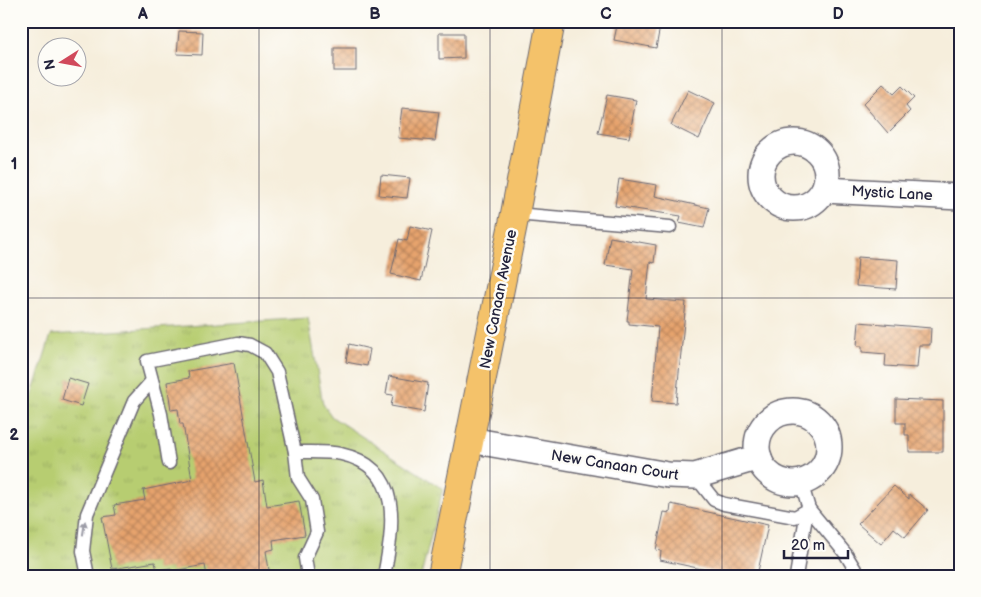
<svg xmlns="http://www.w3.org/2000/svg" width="981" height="597" viewBox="0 0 981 597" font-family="'Balsamiq Sans',sans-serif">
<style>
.park{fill:url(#park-tufts);stroke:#6c7856}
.building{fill:url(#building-cross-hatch)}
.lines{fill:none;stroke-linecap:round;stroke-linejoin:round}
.lane-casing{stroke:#6c6973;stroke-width:15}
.street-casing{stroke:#6c6973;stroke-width:28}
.primary-casing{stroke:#6c6973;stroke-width:30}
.lane{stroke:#fff;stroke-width:12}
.street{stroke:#fff;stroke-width:25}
.primary{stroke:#f4c26a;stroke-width:28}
.oneway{fill:#9c9ca7}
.grid{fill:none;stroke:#22223b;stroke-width:1;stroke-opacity:0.55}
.labels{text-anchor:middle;stroke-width:5;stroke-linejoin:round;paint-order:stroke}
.street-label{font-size:15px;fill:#22223b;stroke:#fdfcf7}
.neatline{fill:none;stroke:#22223b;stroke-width:2}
.grid-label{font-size:16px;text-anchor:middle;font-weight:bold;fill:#22223b}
</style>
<defs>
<pattern id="park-tufts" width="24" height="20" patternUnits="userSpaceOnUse" patternTransform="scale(1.25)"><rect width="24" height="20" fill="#b7cd71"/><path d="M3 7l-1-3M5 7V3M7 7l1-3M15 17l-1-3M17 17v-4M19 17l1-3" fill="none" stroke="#9db063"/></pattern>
<pattern id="building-cross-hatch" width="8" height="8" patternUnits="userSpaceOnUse" patternTransform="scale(1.25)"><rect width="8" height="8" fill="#e6a36d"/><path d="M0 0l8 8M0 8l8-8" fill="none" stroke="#ba845b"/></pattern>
</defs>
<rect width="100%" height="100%" fill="#fdfcf7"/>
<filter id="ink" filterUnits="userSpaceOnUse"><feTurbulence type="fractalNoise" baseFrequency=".02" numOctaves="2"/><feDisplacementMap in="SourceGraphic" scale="10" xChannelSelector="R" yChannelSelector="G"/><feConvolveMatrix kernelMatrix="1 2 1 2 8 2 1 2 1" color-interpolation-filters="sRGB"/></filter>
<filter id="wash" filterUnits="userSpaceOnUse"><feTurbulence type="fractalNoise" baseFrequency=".0096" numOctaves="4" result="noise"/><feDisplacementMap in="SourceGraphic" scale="20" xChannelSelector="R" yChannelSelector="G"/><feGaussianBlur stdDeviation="1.12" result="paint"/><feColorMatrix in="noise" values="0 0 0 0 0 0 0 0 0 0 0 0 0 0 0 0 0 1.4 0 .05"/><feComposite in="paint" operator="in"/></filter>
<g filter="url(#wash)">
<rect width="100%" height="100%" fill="#f6eedc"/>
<path class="park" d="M308 318 323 404 332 417 443 489 421 576H21V429L51 335Z"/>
<g id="blocks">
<g class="building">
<path d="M618 21H661L656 48 614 40Z"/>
<path d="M179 31 203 32 202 55 177 54Z"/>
<path d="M439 33H464V58L439 59Z"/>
<rect x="334" y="48" width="22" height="23"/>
<path d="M883 84 894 94 902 86 914 98 906 106 910 111 888 133 863 104Z"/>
<path d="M688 90 715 103 699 139 671 125Z"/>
<path d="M607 95 636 100 629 138 598 133Z"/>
<path d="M402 108 439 112 435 141 398 138Z"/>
<path d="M381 175 410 178 407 198 379 195Z"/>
<path d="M619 179 657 185 655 196 709 208 704 228 679 223 681 216 615 206Z"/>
<path d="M410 226 432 231 421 281 391 274 399 239 407 241Z"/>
<path d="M610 237 656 245 654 263 650 262 646 299 686 302 676 403 652 401 658 327 629 324V321H627L633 269 605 265Z"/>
<path d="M858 257 898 260 896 289 856 286Z"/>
<path d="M859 322 931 328 930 345H919L917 368 885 366 886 354 862 352V346H857Z"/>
<path d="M349 344 370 349 367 366 346 362Z"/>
<path d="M234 363 255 482 263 480 267 506 299 501 305 535 273 540 274 549 266 551 270 576H207L205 565 172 571 171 568 157 570 155 562 112 569 102 517 116 515 114 505 145 500 143 490 192 480 183 424H180L178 409 171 410 167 382 189 378 188 371Z"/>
<path d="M389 376 428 383 424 412 391 406 393 395 386 394Z"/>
<path d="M68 378 88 384 81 406 62 400Z"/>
<path d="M896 399 943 401V452H909V435H905V423H896Z"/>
<path d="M894 486 909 499V494L928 510 905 537 894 528 881 544 858 524Z"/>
<path d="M671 504 768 525 757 576H720L721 573 660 560 661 551 656 550 664 512 670 513Z"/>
</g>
</g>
</g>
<g filter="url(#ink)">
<use href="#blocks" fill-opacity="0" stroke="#6c6973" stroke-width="1"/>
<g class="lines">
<defs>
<g id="lane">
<path d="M515 214 670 227"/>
<path d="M295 452C310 452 327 451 341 454 405 468 393 529 384 576"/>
<path d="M169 463 161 414 147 361 238 343 250 345 265 353 277 372 295 452 298 478 312 500 317 532 305 558 308 576"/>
<path d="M695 476 714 500 724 504 795 517 809 509"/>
<path d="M801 482 809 509 845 553 859 576"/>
<path d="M88 576 83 551 87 514 134 401 151 382"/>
<path d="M796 576 807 511"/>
</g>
<g id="street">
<circle cx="794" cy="175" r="33"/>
<path d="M824 190 960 197"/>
<circle cx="793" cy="447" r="36"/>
<path d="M470 440 668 475 695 476 759 457"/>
</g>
<path id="primary" d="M442 576 515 214 551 21"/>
</defs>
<use href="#lane" class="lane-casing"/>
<use href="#street" class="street-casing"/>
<use href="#primary" class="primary-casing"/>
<use href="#lane" class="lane"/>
<use href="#street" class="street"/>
<use href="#primary" class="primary"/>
</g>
<defs><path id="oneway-solid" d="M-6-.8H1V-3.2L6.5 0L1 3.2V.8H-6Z" transform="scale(1.25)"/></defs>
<use class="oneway" href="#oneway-solid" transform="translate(84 528) rotate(-81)"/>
</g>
<path class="grid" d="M259 21V576M490 21V576M722 21V576M21 298H960"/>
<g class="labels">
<g class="street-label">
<text transform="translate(892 193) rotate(3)" y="5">Mystic Lane</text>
<text transform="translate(498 299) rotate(-79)" y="5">New Canaan Avenue</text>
<text transform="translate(615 465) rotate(9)" y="5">New Canaan Court</text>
</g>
</g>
<rect width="981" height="597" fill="none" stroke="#fdfcf7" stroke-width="55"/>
<g transform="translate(62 62) rotate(259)"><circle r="24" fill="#fdfcf7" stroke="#a5a5ac"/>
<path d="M0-4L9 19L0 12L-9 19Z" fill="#d1495b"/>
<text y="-8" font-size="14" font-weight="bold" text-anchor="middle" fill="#22223b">N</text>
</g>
<path d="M784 550v8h64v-8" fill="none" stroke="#22223b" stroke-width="2.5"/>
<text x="791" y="550" font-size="15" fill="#22223b" stroke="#fdfcf7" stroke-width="4" paint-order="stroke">20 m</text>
<rect x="28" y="28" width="926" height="542" class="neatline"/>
<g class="grid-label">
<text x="143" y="19">A</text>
<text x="375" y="19">B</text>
<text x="606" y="19">C</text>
<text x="838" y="19">D</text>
<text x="14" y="169">1</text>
<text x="14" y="440">2</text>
</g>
</svg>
